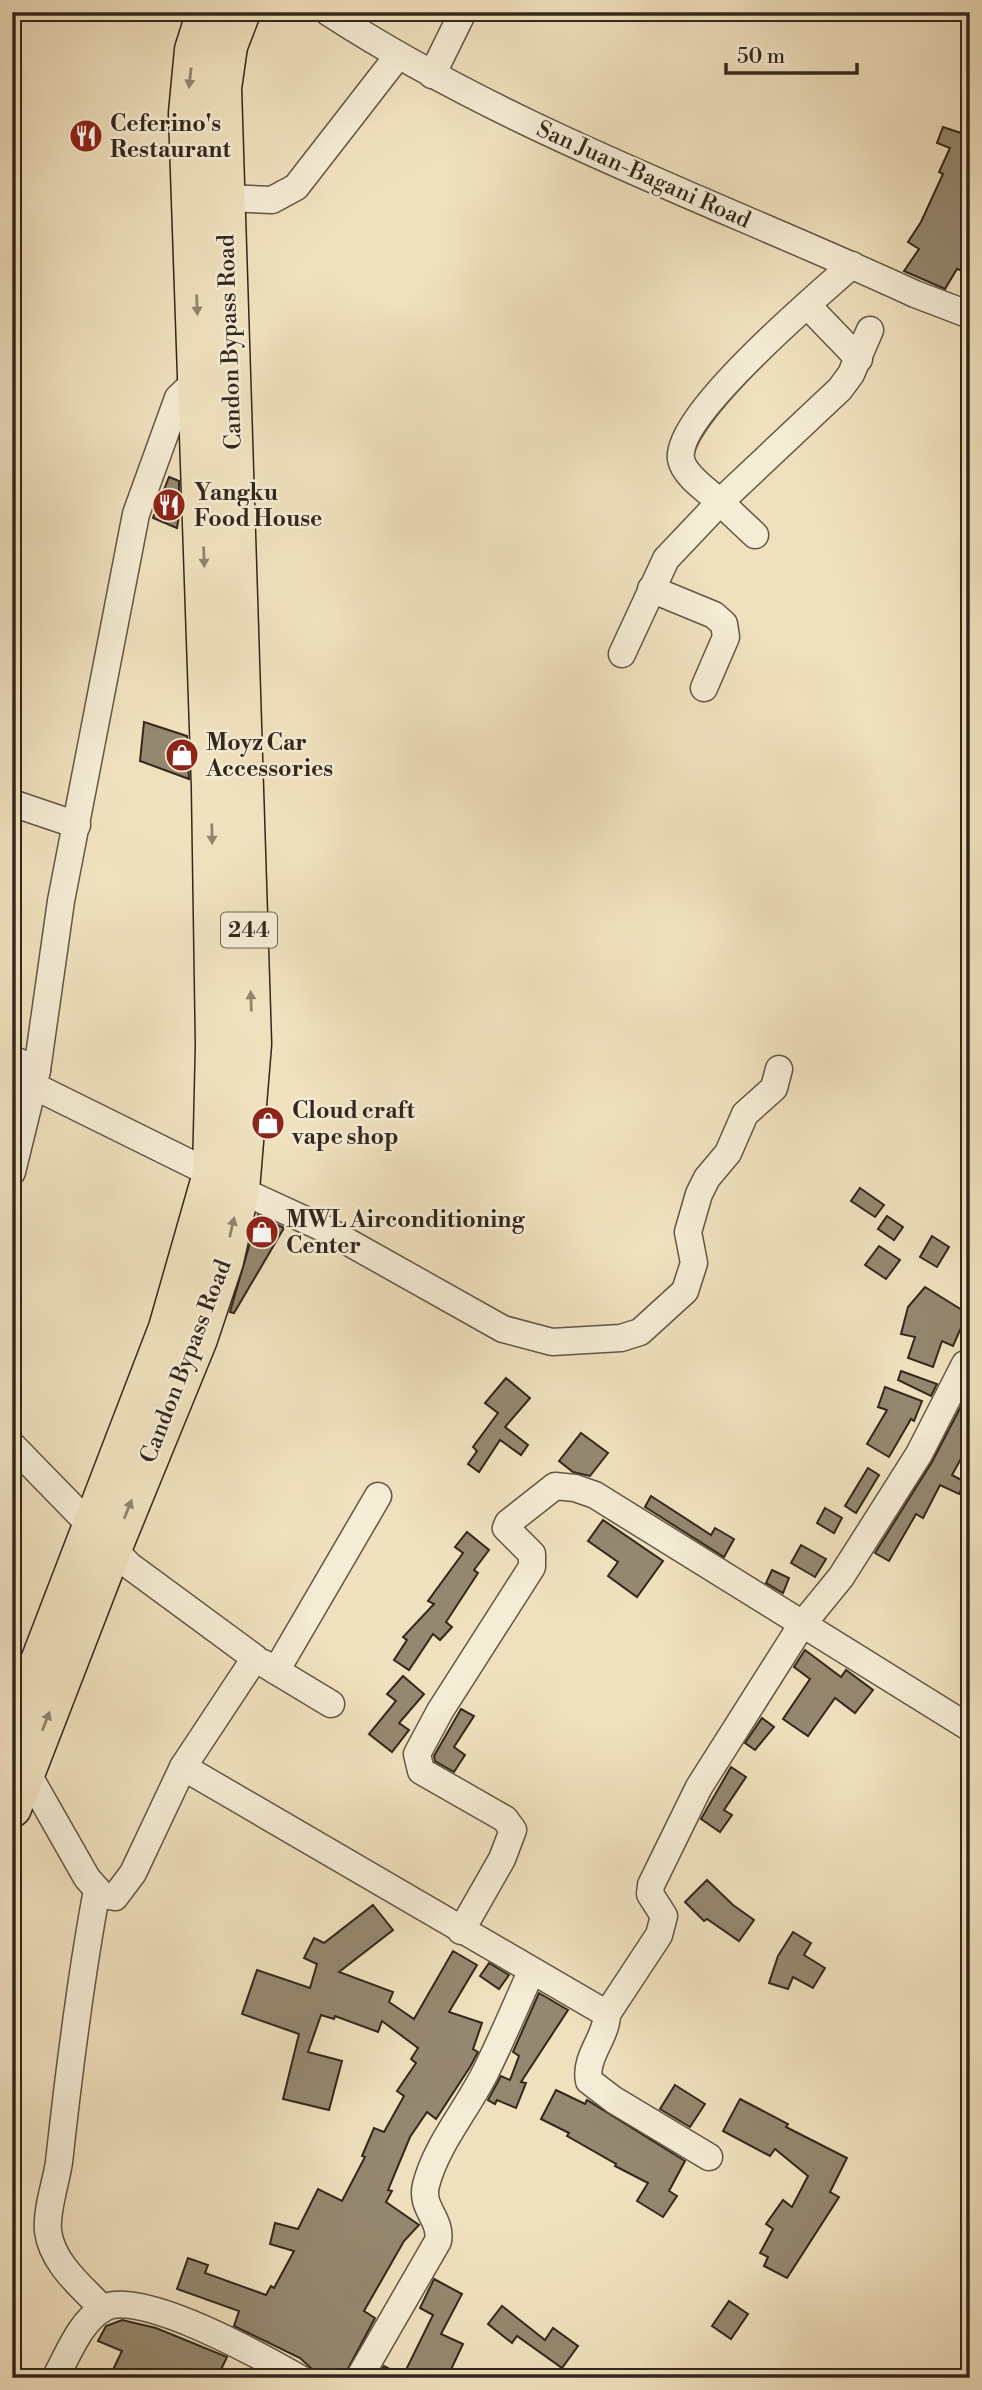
<svg xmlns="http://www.w3.org/2000/svg" width="982" height="2390" viewBox="0 0 982 2390" font-family="'Libre Bodoni',serif">
<style>
.building{fill:#958870;stroke:#33271c;stroke-width:2}
.lines{fill:none;stroke-linecap:round;stroke-linejoin:round}
.minor-casing{stroke:#625644;stroke-width:29}
.highway-casing{stroke:#33271c;stroke-width:41}
.minor{stroke:#f5ecd5;stroke-width:26}
.highway{stroke:#f0e1be;stroke-width:38}
.oneway{fill:#92846d}
.labels{text-anchor:middle;stroke-width:5;stroke-linejoin:round;paint-order:stroke}
.shield{fill:#f5ecd5;stroke:#6d6254;stroke-width:2}
.shield-label{font-size:21px;font-weight:bold;fill:#33271c}
.poi-label{font-size:23px;font-weight:bold;fill:#33271c;stroke:#f5ecd5;text-anchor:start}
.street-label{font-size:23px;fill:#33271c;stroke:#f5ecd5}
</style>
<rect width="100%" height="100%" fill="#f0e1be"/>
<filter id="stains"><feTurbulence type="fractalNoise" baseFrequency=".00286" numOctaves="4"/><feColorMatrix values="0 0 0 0 .2 0 0 0 0 .09 0 0 0 0 .02 0 0 0 .5 -.17"/></filter>
<radialGradient id="worn" r=".72"><stop offset=".6" stop-color="#630" stop-opacity="0"/><stop offset="1" stop-color="#630" stop-opacity=".3"/></radialGradient>
<g class="building">
<path d="M943 127 970 136V273L957 269 945 289 904 271 919 249 908 242 921 222 943 174 939 172 950 148 937 143Z"/>
<path d="M169 477 179 481V493L173 507 180 510 177 528 153 518Z"/>
<path d="M144 722 187 736 189 779 140 761Z"/>
<path d="M860 1188 884 1205 875 1217 851 1201Z"/>
<path d="M258 1215 284 1228 234 1313 230 1312Z"/>
<path d="M887 1216 903 1227 894 1240 878 1229Z"/>
<path d="M932 1236 949 1247 937 1267 920 1257Z"/>
<path d="M879 1246 900 1260 886 1279 865 1265Z"/>
<path d="M925 1287 970 1315V1338L960 1330 953 1346 942 1341 933 1367 908 1358 915 1337 901 1334 908 1307Z"/>
<path d="M901 1371 937 1384 931 1396 898 1380Z"/>
<path d="M506 1378 530 1398 505 1427 528 1445 521 1455 500 1440 479 1472 468 1464 477 1451 473 1447 498 1413 485 1403Z"/>
<path d="M885 1387 922 1401 914 1421 911 1419 889 1457 867 1444 887 1410 878 1407Z"/>
<path d="M970 1389V1411L962 1426 970 1430V1442L952 1475 965 1482 959 1494 940 1485 923 1518 916 1514 889 1561 875 1553 932 1462Z"/>
<path d="M581 1433 608 1453 590 1476 573 1472 559 1461Z"/>
<path d="M868 1468 879 1475 856 1513 845 1506Z"/>
<path d="M651 1496 711 1535 715 1528 734 1539 724 1557 645 1507Z"/>
<path d="M825 1508 842 1518 834 1533 817 1523Z"/>
<path d="M603 1520 663 1561 637 1597 608 1576 618 1562 588 1541Z"/>
<path d="M467 1532 489 1550 474 1570 478 1573 446 1622 452 1627 440 1640 433 1634 409 1670 394 1660 407 1640 403 1637 434 1604 428 1601 463 1553 455 1547Z"/>
<path d="M801 1545 826 1559 815 1577 791 1563Z"/>
<path d="M772 1570 789 1578 783 1593 766 1583Z"/>
<path d="M805 1650 841 1677 846 1670 873 1690 855 1713 835 1698 808 1736 783 1719 810 1679 794 1667Z"/>
<path d="M403 1676 424 1694 399 1723 409 1730 392 1752 369 1734 396 1701 387 1694Z"/>
<path d="M461 1709 474 1716 454 1747 465 1755 454 1772 435 1761 434 1756Z"/>
<path d="M762 1718 774 1727 755 1750 745 1743Z"/>
<path d="M731 1767 746 1777 724 1810 732 1815 720 1832 701 1819Z"/>
<path d="M707 1880 733 1905 754 1920 739 1941 707 1919 704 1921 685 1902Z"/>
<path d="M373 1905 393 1930 339 1972 393 1992 389 2002 414 2019 453 1951 477 1965 449 2012 482 2023 473 2049 478 2052 470 2067 436 2119 427 2112 410 2137 388 2190 392 2191 386 2202 419 2225 404 2241 364 2311 375 2318 343 2378H315L312 2369 300 2358 234 2326 239 2311 177 2289 188 2258 208 2265 205 2273 266 2295 271 2286 274 2288 294 2251 270 2244 275 2223 298 2229 318 2189 342 2201 365 2157 362 2156 374 2128 384 2132 404 2096 397 2091 416 2063 411 2059 418 2048 382 2021 378 2032 335 2016 334 2019 321 2015 308 2052 342 2061 329 2110 283 2099 299 2034 242 2014 257 1970 310 1988 317 1964 304 1958 314 1938 324 1943Z"/>
<path d="M793 1932 811 1943 804 1955 825 1968 813 1988 793 1977 788 1989 769 1983 778 1956Z"/>
<path d="M489 1963 509 1975 499 1989 480 1976Z"/>
<path d="M539 1993 568 2010 521 2082 526 2083 516 2108 497 2100 495 2104 488 2100 501 2076 510 2080 519 2056 513 2052Z"/>
<path d="M675 2085 705 2104 690 2127 660 2109Z"/>
<path d="M556 2090 585 2104 587 2100 685 2161 669 2191 677 2196 663 2217 637 2201 648 2183 615 2166 616 2164 567 2136 569 2133 541 2119Z"/>
<path d="M740 2099 788 2124 786 2127 847 2158 830 2192 839 2197 787 2278 764 2266 768 2257 760 2253 773 2229 766 2224 783 2200 792 2207 808 2176 775 2149 770 2156 723 2131Z"/>
<path d="M434 2279 462 2294 441 2334 463 2344 447 2378H377L384 2366 403 2376 433 2315 420 2308Z"/>
<path d="M729 2301 748 2314 731 2339 712 2326Z"/>
<path d="M502 2306 545 2340 553 2328 578 2346 562 2368 517 2336 512 2343 488 2324Z"/>
<path d="M122 2320 156 2328 227 2357 217 2378H109L122 2351 98 2341 106 2326Z"/>
</g>
<g class="lines">
<defs>
<g id="minor">
<path d="M328 12C511 131 718 203 915 294L970 315"/>
<path d="M432 75 463 12"/>
<path d="M224 198 272 200 296 187 397 57"/>
<path d="M852 265C818 295 675 416 681 459 684 476 708 491 720 502L840 389 851 374 870 330"/>
<path d="M807 305 859 359"/>
<path d="M651 589 714 615 724 624 726 637 704 688"/>
<path d="M622 654 666 559 720 502 755 535"/>
<path d="M12 803 77 825"/>
<path d="M12 1059 37 1070"/>
<path d="M34 1086 212 1174"/>
<path d="M12 1172 37 1070 61 901 136 514 178 398 199 378"/>
<path d="M240 1190 325 1229 503 1329 552 1342 621 1338 640 1332 685 1291 694 1263 688 1232 699 1194 707 1178 728 1153 745 1114 774 1088 779 1069"/>
<path d="M12 1445 130 1566 255 1658 183 1767 133 1873 115 1897 102 1895 87 1878 21 1762"/>
<path d="M263 1663 331 1704"/>
<path d="M276 1671 378 1496"/>
<path d="M183 1767 607 2014 659 1935 664 1916 650 1894 651 1885 699 1787 801 1626 841 1577 876 1522 919 1454 965 1364"/>
<path d="M97 1890C80 1981 69 2071 59 2162 56 2183 46 2210 48 2231 52 2263 81 2286 102 2308"/>
<path d="M461 1931 502 1859 513 1830 505 1819 421 1771 417 1754 440 1711 532 1567V1554L506 1528 508 1523 555 1486 575 1488 595 1495 970 1728"/>
<path d="M607 2014C607 2037 584 2057 589 2081L614 2100 709 2157"/>
<path d="M55 2378C68 2355 80 2321 104 2308 140 2288 264 2358 299 2378"/>
<path d="M359 2378 438 2241C442 2219 420 2208 426 2185 436 2145 468 2108 486 2071 502 2039 516 2005 531 1972"/>
</g>
<g id="highway">
<path d="M12 1734 168 1328 212 1174 215 1046 211 787 188 113 194 50 206 12"/>
<path d="M12 1808 113 1547 198 1339 224 1261 240 1190 252 1044 222 88 228 46 241 12"/>
</g>
</defs>
<use href="#minor" class="minor-casing"/>
<use href="#highway" class="highway-casing"/>
<use href="#minor" class="minor"/>
<use href="#highway" class="highway"/>
</g>
<defs><path id="oneway-solid" d="M-6-.8H1V-3.2L6.5 0L1 3.2V.8H-6Z" transform="scale(1.75)"/></defs>
<g class="oneway">
<use href="#oneway-solid" transform="translate(190 78) rotate(96)"/>
<use href="#oneway-solid" transform="translate(197 305) rotate(88)"/>
<use href="#oneway-solid" transform="translate(204 557) rotate(88)"/>
<use href="#oneway-solid" transform="translate(212 834) rotate(89)"/>
<use href="#oneway-solid" transform="translate(251 1001) rotate(-92)"/>
<use href="#oneway-solid" transform="translate(232 1227) rotate(-77)"/>
<use href="#oneway-solid" transform="translate(128 1509) rotate(-68)"/>
<use href="#oneway-solid" transform="translate(46 1721) rotate(-69)"/>
</g>
<defs>
<symbol id="restaurant-disc" viewBox="-11 -11 22 22"><circle r="9.5" fill="#8f2418" stroke="#f5ecd5"/><path d="M-5-6h1v4h1v-4h1v4h1v-4h1v5L-1.5 .5V6h-2V.5L-5-1ZM5-6V6H3V1.5H1.5Q1.5-4 5-6Z" fill="#fff"/></symbol>
<symbol id="shop-disc" viewBox="-11 -11 22 22"><circle r="9.5" fill="#8f2418" stroke="#f5ecd5"/><path d="M-5-2.5h2.3a2.7 3.5 0 0 1 5.4 0H5L5.5 6h-11ZM-1.5-2.5h3a1.5 2.3 0 0 0-3 0Z" fill="#fff"/></symbol>
</defs>
<g fill-rule="evenodd">
<use href="#restaurant-disc" x="67" y="117" width="38" height="38"/>
<use href="#restaurant-disc" x="150" y="486" width="38" height="38"/>
<use href="#shop-disc" x="163" y="736" width="38" height="38"/>
<use href="#shop-disc" x="249" y="1104" width="38" height="38"/>
<use href="#shop-disc" x="243" y="1213" width="38" height="38"/>
</g>
<g class="labels">
<rect class="shield" x="221" y="912.5" width="56" height="35" rx="5"/>
<g class="shield-label">
<text x="249" y="937">244</text>
</g>
<g class="poi-label">
<text x="110" y="131">Ceferino's<tspan x="110" dy="26">Restaurant</tspan></text>
<text x="194" y="500">Yangku<tspan x="194" dy="26">Food House</tspan></text>
<text x="206" y="750">Moyz Car<tspan x="206" dy="26">Accessories</tspan></text>
<text x="292" y="1118">Cloud craft<tspan x="292" dy="26">vape shop</tspan></text>
<text x="286" y="1227">MWL Airconditioning<tspan x="286" dy="26">Center</tspan></text>
</g>
<g class="street-label">
<text transform="translate(644 174) rotate(24)" y="8">San Juan-Bagani Road</text>
<text transform="translate(229 342) rotate(-92)" y="8">Candon Bypass Road</text>
<text transform="translate(185 1361) rotate(-69)" y="8">Candon Bypass Road</text>
</g>
</g>
<rect width="982" height="2390" fill="none" stroke="#f0e1be" stroke-width="42"/>
<rect x="14" y="14" width="954" height="2362" fill="none" stroke="#33271c" stroke-width="3.5"/>
<rect x="21" y="21" width="940" height="2348" fill="none" stroke="#33271c" stroke-width="2"/>
<path d="M726 63v10h131v-10" fill="none" stroke="#33271c" stroke-width="3.5"/>
<text x="737" y="63" font-size="21" fill="#33271c" stroke="#f5ecd5" stroke-width="5" paint-order="stroke">50 m</text>
<rect width="100%" height="100%" filter="url(#stains)"/>
<rect width="100%" height="100%" fill="url(#worn)"/>
</svg>
